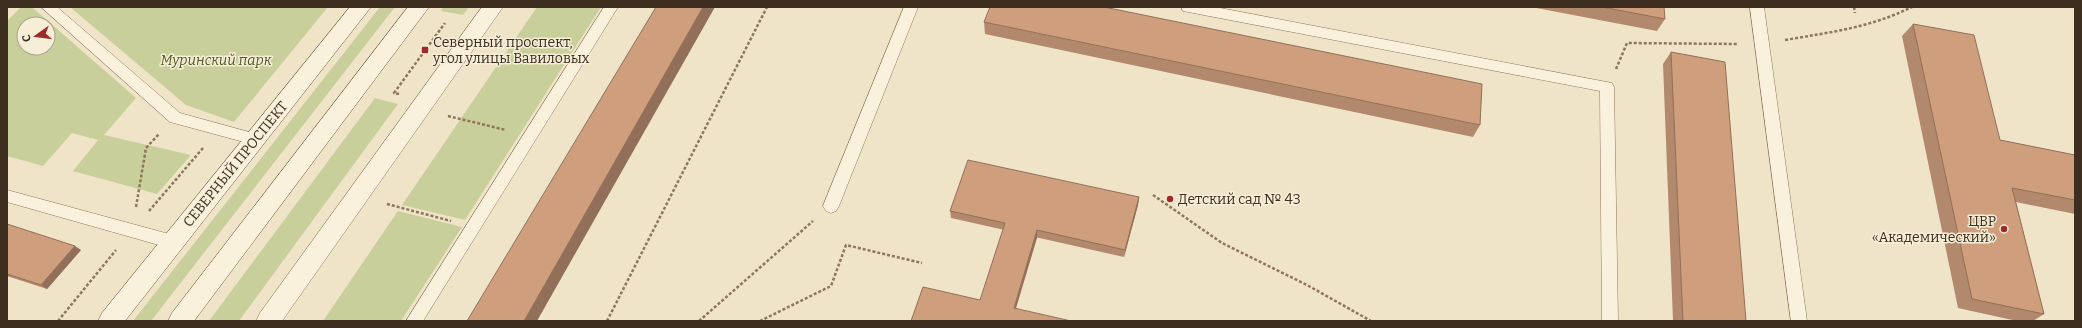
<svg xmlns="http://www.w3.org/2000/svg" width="2082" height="328" viewBox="0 0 2082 328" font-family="Bitter,serif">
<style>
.green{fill:#c9cf9b;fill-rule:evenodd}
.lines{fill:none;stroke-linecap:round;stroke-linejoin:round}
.service-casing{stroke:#8d765c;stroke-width:1}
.minor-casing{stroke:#8d765c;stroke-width:1}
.secondary-casing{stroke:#6f573f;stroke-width:1}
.path{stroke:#8d765c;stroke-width:2.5;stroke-dasharray:3 2;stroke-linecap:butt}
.service{fill:#faf1dc;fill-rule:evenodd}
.minor{fill:#faf1dc;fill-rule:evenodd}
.secondary{fill:#faf1dc;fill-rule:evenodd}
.wall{fill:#b2896c}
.shaded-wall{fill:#916f58}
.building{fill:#cf9f7d;stroke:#916f58}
.poi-dot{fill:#9e2a2b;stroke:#f7eed8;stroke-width:1.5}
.labels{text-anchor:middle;stroke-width:3;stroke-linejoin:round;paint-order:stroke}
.poi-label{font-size:14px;fill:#3d2e20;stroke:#f7eed8;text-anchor:start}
.park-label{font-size:14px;font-style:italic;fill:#4d5a26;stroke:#f7eed8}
.street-label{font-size:14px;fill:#3d2e20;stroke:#f7eed8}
</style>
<rect width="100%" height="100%" fill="#f0e4c8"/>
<g class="green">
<path d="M21 7 33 8 136 98 104 135 191 155 157 194 73 171 98 140 72 133 43 166 7 156V21ZM24 24H48V48H24Z"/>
<path d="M70 7H328L234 122 186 105Z"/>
<path d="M380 7H395L151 321H133Z"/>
<path d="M443 7H469L463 15 441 11Z"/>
<path d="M537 7H601L465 220 402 205Z"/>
<path d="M375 98 398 104 239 321H209Z"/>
<path d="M398 211 462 227 401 321H323Z"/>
</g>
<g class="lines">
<defs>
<g id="service">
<path d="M41 7H57L180 113 260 135 262 139 260 143 255 145 170 122Z"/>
<path d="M604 7H618L423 321H406Z"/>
<path d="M904 7H918L839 206 836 211 831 213 826 211 823 206Z"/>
<path d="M1181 7H1215L1612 83 1614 87 1618 321H1602L1600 91 1188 12 1183 11Z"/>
<path d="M1750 7H1764L1807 321H1791Z"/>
<path d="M7 190 173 235 179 237 181 242 179 247 173 249 7 202Z"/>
</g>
<path id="minor" d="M482 7H503L282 321H256L260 313Z"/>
<g id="secondary">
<path d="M350 7H371L125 321H98L102 313Z"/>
<path d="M408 7H429L194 321H168L172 313Z"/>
</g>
</defs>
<use href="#service" class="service-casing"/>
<use href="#minor" class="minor-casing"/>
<use href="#secondary" class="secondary-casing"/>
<g class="path">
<path d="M1854 7 1855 13"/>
<path d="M1785 40C1831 32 1869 28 1912 7"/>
<path d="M1616 69 1627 43 1738 44"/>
<path d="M399 94 394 93 445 23"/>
<path d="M448 116 506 130"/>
<path d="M1153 195 1222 243 1307 285 1371 321"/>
<path d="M387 204 451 221"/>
<path d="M136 207 146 148 159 134"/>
<path d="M149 211 203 148"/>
<path d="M58 321 116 250"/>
<path d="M607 321 767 7"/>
<path d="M699 321 813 221"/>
<path d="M760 321 831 286 846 245 922 263"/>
</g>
<use href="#service" class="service"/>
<use href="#minor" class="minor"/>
<use href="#secondary" class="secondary"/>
</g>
<g class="wall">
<path d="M1531 7H1664L1665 19 1657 31Z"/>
<path d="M984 22 1480 125 1473 137 985 34Z"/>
<path d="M1913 24 2000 140 2075 155V214L2016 202 2044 314 2033 321H2017L1958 308 1902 36Z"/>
<path d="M1671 52 1746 321H1673L1663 64Z"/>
<path d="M1139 197 1138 205 1124 257 951 218 950 211Z"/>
<path d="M7 224 81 250 47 289 7 276Z"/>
</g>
<g class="shaded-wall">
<path d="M703 7H715L537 321H524Z"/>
<path d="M1139 197 1138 205 1124 257 1125 250Z"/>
<path d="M1037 230V238L1014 315V308Z"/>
<path d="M75 246 81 250 47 289 41 285Z"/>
</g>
<g class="building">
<path d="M656 7H703L524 321H467Z"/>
<path d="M990 7H1104L1482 84 1480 125 984 22Z"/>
<path d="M1602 7H1664L1665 19Z"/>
<path d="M1913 24 1974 35 2000 140 2075 155V200L2012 188 2044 314 1972 299Z"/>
<path d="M1671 52 1725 62 1746 321H1683Z"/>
<path d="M968 160 1139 197 1125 250 1037 230 1014 308 1071 321H911L923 287 980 300 1005 223 950 211Z"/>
<path d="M7 224 75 246 41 285 7 274Z"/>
</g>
<g class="poi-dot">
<rect x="421" y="46" width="8" height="8" rx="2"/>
<circle cx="1170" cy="199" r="4"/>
<circle cx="2004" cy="229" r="4"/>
</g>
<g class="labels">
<g class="poi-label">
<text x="433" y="47">Северный проспект,<tspan x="433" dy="16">угол улицы Вавиловых</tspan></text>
<text x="1178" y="204">Детский сад № 43</text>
<text x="1996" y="226" text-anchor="end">ЦВР<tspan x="1996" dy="16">«Академический»</tspan></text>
</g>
<g class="park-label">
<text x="216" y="65">Муринский парк</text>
</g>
<g class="street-label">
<text transform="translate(235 164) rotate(-51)" y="5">СЕВЕРНЫЙ ПРОСПЕКТ</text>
</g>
</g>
<rect width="2082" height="328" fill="none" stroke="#3d2e20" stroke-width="16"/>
<g transform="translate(36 36) rotate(256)"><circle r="19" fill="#f7eed8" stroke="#ada18e"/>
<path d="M0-3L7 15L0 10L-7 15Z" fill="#9e2a2b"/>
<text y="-6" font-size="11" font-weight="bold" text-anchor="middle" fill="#3d2e20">С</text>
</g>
</svg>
